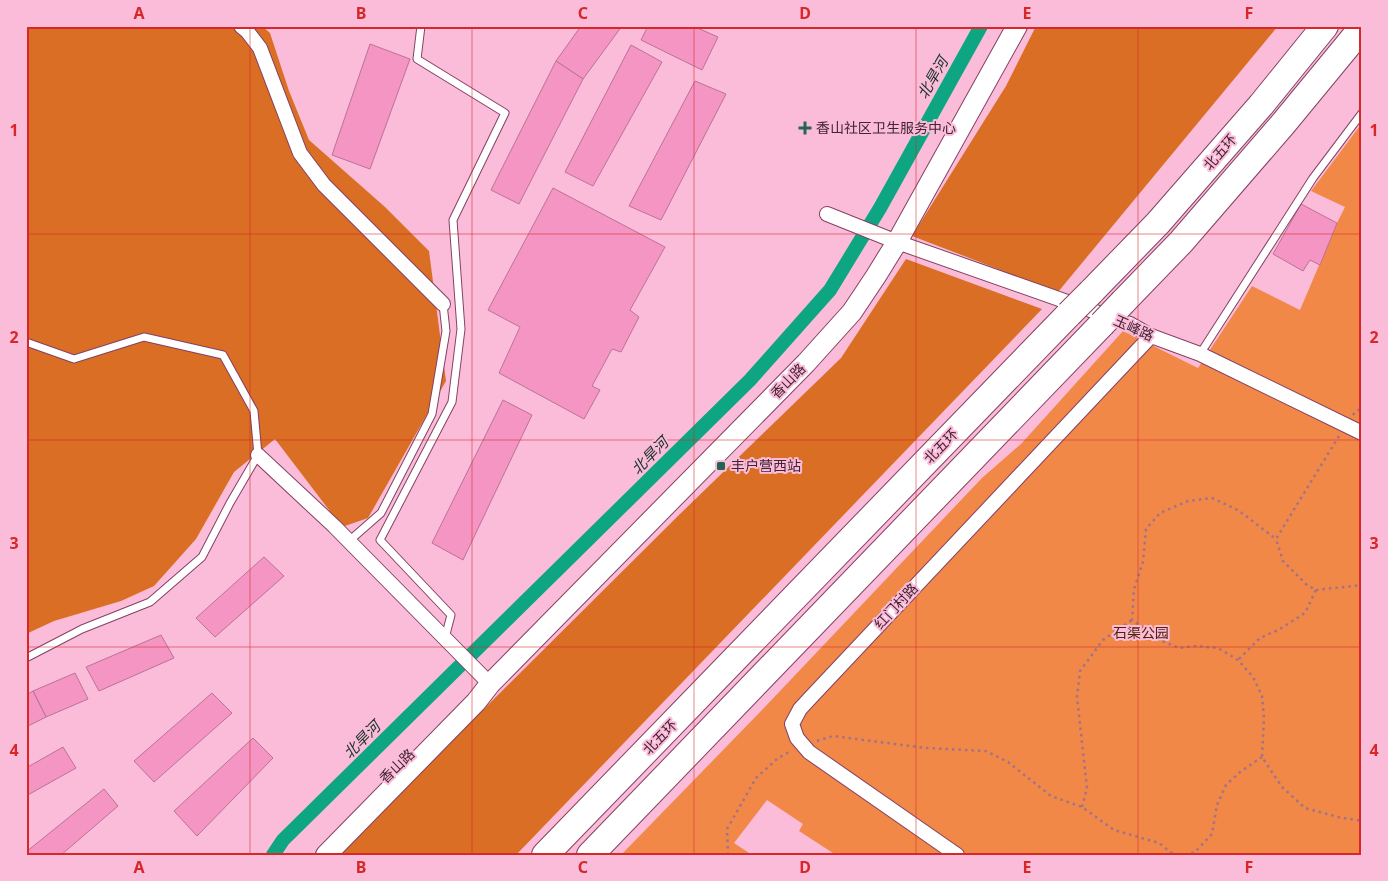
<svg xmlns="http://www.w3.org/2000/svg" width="1388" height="881" viewBox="0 0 1388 881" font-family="'Noto Sans','Noto Sans SC',sans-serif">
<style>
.green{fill:#f18848}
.forest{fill:#d96e24}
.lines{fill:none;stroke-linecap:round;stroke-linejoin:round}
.canal{stroke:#0ea682;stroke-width:14}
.building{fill:#f495c3;stroke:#bb7295}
.lane-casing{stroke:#844163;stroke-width:9}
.street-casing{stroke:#844163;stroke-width:16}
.secondary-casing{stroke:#844163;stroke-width:22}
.highway-casing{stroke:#844163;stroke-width:28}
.path{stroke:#a17288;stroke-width:2.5;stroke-dasharray:2.5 4;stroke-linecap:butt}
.lane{stroke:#fff;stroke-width:7}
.street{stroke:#fff;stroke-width:14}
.secondary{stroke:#fff;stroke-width:20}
.highway{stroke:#fff;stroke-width:26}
.highway-bridge-casing{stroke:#844163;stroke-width:28;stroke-linecap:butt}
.highway-bridge{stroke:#fff;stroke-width:26}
.grid{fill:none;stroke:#d62828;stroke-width:1;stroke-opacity:0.55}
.poi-dot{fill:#256451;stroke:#fbbcd9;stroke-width:2}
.labels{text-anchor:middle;stroke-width:4;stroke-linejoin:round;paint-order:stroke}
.poi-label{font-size:14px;fill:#412332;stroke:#fbbcd9;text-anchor:start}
.street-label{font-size:14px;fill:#412332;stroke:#fbbcd9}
.park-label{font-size:14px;fill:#4e2307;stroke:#fbbcd9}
.water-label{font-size:15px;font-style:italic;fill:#153027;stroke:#fbbcd9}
.neatline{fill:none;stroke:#d62828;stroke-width:2}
.grid-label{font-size:16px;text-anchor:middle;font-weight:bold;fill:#d62828}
</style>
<rect width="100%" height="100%" fill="#fbbcd9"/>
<path class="green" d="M1362 123V855H836L799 831 803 824 767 800 734 843 752 855H621L761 711 982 478 1021 444 1123 331 1198 368 1252 286 1300 310 1337 223 1345 207 1311 191Z"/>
<g class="forest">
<path d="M26 26H262L270 33 289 91 309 140 385 207 429 251 446 381 368 518 342 527 275 439 234 472 196 539 154 586 121 601 54 621 26 634Z"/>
<path d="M1036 26H1278L1058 292 912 236 1006 86Z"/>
<path d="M906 259 1042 309 516 855H337L680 514 841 358Z"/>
</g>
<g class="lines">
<path class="canal" d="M273 855 283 840 750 380 830 290 880 208 981 26"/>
</g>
<g class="building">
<path d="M581 26H622L583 79 556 61Z"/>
<path d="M648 26H693L718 37 702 70 641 40Z"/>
<path d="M370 44 410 59 370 169 332 155Z"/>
<path d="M631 45 662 62 593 186 565 172Z"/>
<path d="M556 61 583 79 519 204 491 190Z"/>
<path d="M695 81 726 94 661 220 629 206Z"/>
<path d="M553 188 665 247 630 310 639 317 621 352 612 349 592 386 600 390 584 419 499 373 520 327 488 310Z"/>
<path d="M1301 204 1337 223 1320 265 1310 260 1303 271 1273 254Z"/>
<path d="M503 400 532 415 463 560 432 543Z"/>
<path d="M264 557 284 576 215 637 196 618Z"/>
<path d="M161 635 174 658 99 691 86 667Z"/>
<path d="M75 673 88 699 46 717 33 691Z"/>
<path d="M33 691 46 717 26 727V695Z"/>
<path d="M212 693 232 713 154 782 134 761Z"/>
<path d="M253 738 273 758 197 836 174 811Z"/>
<path d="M63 747 76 768 26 796V768Z"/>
<path d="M104 789 118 806 61 855H26V852Z"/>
</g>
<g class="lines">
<defs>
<g id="lane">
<path d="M421 26 417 59 505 113 453 220 461 329 452 402 380 540 451 615 445 638"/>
<path d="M26 342 74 359 144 337 223 355 254 411 258 455 230 503 202 557 150 602 82 629 26 658"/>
<path d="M1200 354 1313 178 1362 113"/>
<path d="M349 541 381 513 432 414 446 331 443 304"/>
</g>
<g id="street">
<path d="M241 26 247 31 260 48 300 153 324 185 443 304"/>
<path d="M827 214 897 242 1130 324 1151 336 1200 354 1362 433"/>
<path d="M258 455 334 526 490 684"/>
<path d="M957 855 809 752 797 738 792 724 800 709 813 695 1151 336"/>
</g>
<path id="secondary" d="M326 855 476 702 490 684 806 363 852 312 876 276 897 242 1017 26"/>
<g id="highway">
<path d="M1091 292 1158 223 1261 105 1325 26"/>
<path d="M1123 302 1181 242 1283 124 1362 28"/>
<path d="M545 855 1069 314"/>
<path d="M590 855 1102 324"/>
</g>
</defs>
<use href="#lane" class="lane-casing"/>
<use href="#street" class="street-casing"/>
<use href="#secondary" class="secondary-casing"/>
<use href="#highway" class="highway-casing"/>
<g class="path">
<path d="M1353 415 1356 411 1362 409"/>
<path d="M1339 436 1276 539 1238 510 1212 498 1188 501 1160 513 1146 529 1143 562 1134 589 1132 620 1162 641 1179 648 1197 646 1218 648 1238 660 1253 677 1262 696 1264 718 1262 757 1282 787 1305 808 1338 817 1362 821"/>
<path d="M1316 590 1362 585"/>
<path d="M1239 659 1260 638 1280 629 1305 613 1316 590 1307 585 1283 561 1276 539"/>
<path d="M817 741 833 736 926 748 986 751 1008 762 1051 796 1082 807 1114 830 1159 843 1174 855"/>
<path d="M1082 807 1087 788 1077 697 1080 671 1103 640 1132 620"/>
<path d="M728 855 727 829 756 778 778 758 791 751"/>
<path d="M1185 855 1195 852 1212 834 1217 805 1226 785 1240 772 1262 757"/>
</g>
<use href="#lane" class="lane"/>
<use href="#street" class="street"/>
<use href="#secondary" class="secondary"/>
<use href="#highway" class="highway"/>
<defs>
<g id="highway-bridge">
<path d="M1069 314 1091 292"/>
<path d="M1102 324 1123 302"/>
</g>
</defs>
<use href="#highway-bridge" class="highway-bridge-casing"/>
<use href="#highway-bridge" class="highway-bridge"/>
</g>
<path class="grid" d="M250 26V855M472 26V855M694 26V855M916 26V855M1138 26V855M26 234H1362M26 440H1362M26 647H1362"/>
<g class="poi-dot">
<path d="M802.5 120.5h5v5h5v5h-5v5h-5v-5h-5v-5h5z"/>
<rect x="716" y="461" width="10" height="10" rx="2.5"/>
</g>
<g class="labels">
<g class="poi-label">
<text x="816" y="133">香山社区卫生服务中心</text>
<text x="731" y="471">丰户营西站</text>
</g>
<g class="street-label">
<text transform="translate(1220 152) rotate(-49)" y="5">北五环</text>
<text transform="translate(1134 328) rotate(24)" y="5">玉峰路</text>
<text transform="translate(788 381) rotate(-45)" y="5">香山路</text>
<text transform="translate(941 446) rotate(-46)" y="5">北五环</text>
<text transform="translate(896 606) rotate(-47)" y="5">红门村路</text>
<text transform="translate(660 737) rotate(-46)" y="5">北五环</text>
<text transform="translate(397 766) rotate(-44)" y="5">香山路</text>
</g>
<g class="park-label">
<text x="1141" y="638">石渠公园</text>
</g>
<g class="water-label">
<text transform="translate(933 78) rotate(-60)" y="5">北旱河</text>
<text transform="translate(650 456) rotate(-45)" y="5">北旱河</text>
<text transform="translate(362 740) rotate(-45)" y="5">北旱河</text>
</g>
</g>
<rect width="1388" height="881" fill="none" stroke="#fbbcd9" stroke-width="55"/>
<rect x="28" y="28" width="1332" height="826" class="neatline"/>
<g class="grid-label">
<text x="139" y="19">A</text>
<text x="361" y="19">B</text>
<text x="583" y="19">C</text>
<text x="805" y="19">D</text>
<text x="1027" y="19">E</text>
<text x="1249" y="19">F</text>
<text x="14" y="136">1</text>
<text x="1374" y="136">1</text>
<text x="14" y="343">2</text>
<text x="1374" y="343">2</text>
<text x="14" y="549">3</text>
<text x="1374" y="549">3</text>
<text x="14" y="756">4</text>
<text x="1374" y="756">4</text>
<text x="139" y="873">A</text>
<text x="361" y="873">B</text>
<text x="583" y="873">C</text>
<text x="805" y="873">D</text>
<text x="1027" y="873">E</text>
<text x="1249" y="873">F</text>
</g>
</svg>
